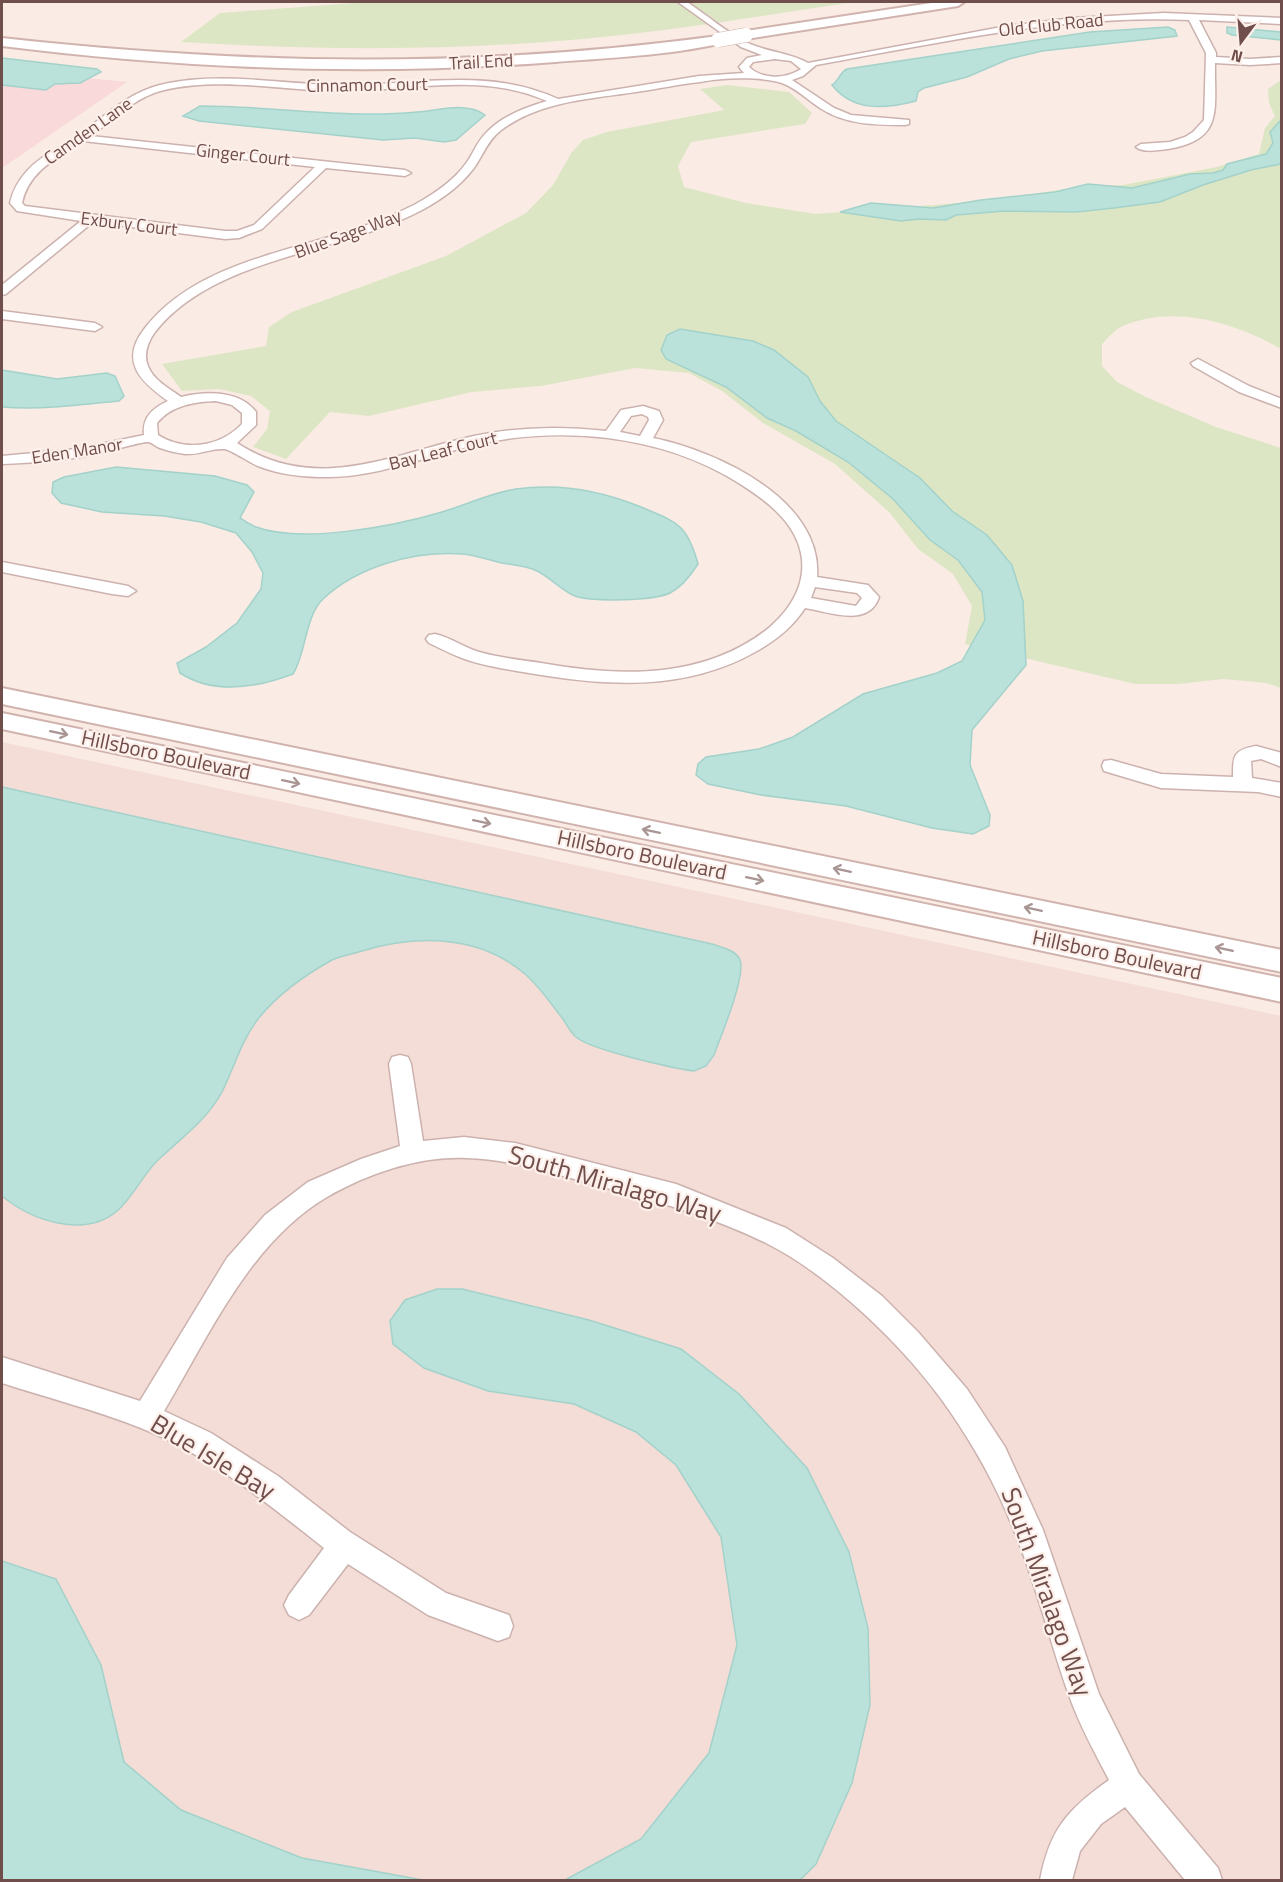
<svg xmlns="http://www.w3.org/2000/svg" width="1283" height="1882" viewBox="0 0 1283 1882" font-family="'Titillium Web',sans-serif">
<style>
.residential{fill:#f3ddd6}
.commercial{fill:#f9d9d9}
.green{fill:#dde6c4}
.water{fill:#bbe1db;stroke:#a2d2ca;stroke-width:1.5}
.lines{fill:none;stroke-linecap:round;stroke-linejoin:round}
.street-casing{stroke:#ccb2af;stroke-width:3}
.secondary-casing{stroke:#d1b3ae;stroke-width:4}
.street{fill:#fff;fill-rule:evenodd}
.secondary{fill:#fff;fill-rule:evenodd}
.secondary-bridge-casing{stroke:#d1b3ae;stroke-width:15;stroke-linecap:butt}
.secondary-bridge{stroke:#fff;stroke-width:14}
.oneway{stroke:#a99594}
.labels{text-anchor:middle;stroke-width:4.5;stroke-linejoin:round;paint-order:stroke}
.far-street-label{font-size:18px;fill:#704e4c;stroke:#fdefea}
.street-label{font-size:21px;fill:#704e4c;stroke:#fdefea}
.near-street-label{font-size:26px;fill:#704e4c;stroke:#fdefea}
</style>
<rect width="100%" height="100%" fill="#faebe4"/>
<path class="residential" d="M2 742 1281 1016V1880H2Z"/>
<path class="commercial" d="M2 70 127 82 2 168Z"/>
<g class="green">
<path d="M368 2H854C760 16 666 32 571 40 441 51 310 50 181 42L220 13Z"/>
<path d="M1281 80V349C1235 323 1175 304 1123 326 1115 329 1108 338 1102 344V366L1117 382 1146 397 1216 427 1281 448V688L1266 683 1223 679 1178 684H1135L965 644 972 606 953 574 918 549 890 513 835 464 763 423 722 391 689 373 635 368 541 386 472 392 369 416 330 412 286 459 253 447 267 429 270 411 251 396 219 389 182 391 162 364 266 346 269 327 292 312 446 256 526 213 553 185 572 152 583 140 607 132 724 110 700 89 727 85 789 92 812 113 805 124 691 142 678 166 684 187 746 203 816 214 985 201 1087 186 1123 185 1217 167 1259 154 1265 128 1275 116 1269 103 1268 89Z"/>
</g>
<g class="water">
<path d="M1168 27 1175 30 1177 36 1042 51 1009 59 967 77 924 88 918 92 916 101C885 109 853 112 832 85 839 81 839 73 847 69L1090 32Z"/>
<path d="M1227 27 1281 32V40L1232 35 1227 33Z"/>
<path d="M2 58 97 69 101 72 80 83 55 84 46 90 2 85Z"/>
<path d="M200 106C272 106 344 119 417 112 438 111 467 101 485 115L456 140 444 142 415 138 383 140 199 121 183 116Z"/>
<path d="M1281 120V164L1251 170 1203 185 1160 202 1114 208 1076 212 1005 211 956 215 946 220 919 219 901 221 840 212 871 203 933 208 981 200 1055 192 1088 184 1132 188 1190 174 1213 173 1223 170 1227 164 1266 154 1273 143 1270 132Z"/>
<path d="M680 329 753 341 774 350 808 377 820 401 836 421 920 478 952 511 987 535 1012 565 1023 601 1026 665 972 730 970 765 990 815 989 826 973 834 932 828 846 806 761 795 708 784 696 775 698 764 706 757 759 749 793 737 863 694 937 673 962 661 985 620 982 592 958 560 930 540 893 499 848 462 796 431 767 418 726 387 666 359 661 350 667 335Z"/>
<path d="M2 370 57 379 107 373 115 376 124 396 119 401C80 405 41 410 2 407Z"/>
<path d="M116 467 215 476 247 485 254 492 240 518C245 521 251 525 256 527 302 544 395 526 442 512 466 505 490 493 516 489 558 483 602 491 641 507 677 522 687 524 698 564 691 575 682 587 670 593 653 601 593 602 575 596 562 591 550 577 537 571 527 566 513 565 502 563 489 560 475 555 462 554 414 551 358 566 323 599 305 616 306 654 293 674 256 688 214 695 180 673L177 663 206 647 237 623 261 589 263 573 252 552 236 533 201 522 164 516 102 512 61 503 52 493 53 482 64 477Z"/>
<path d="M2 787 712 944C721 947 736 950 740 960 746 976 721 1036 714 1055L706 1066 694 1071C672 1068 591 1050 576 1037 571 1033 567 1025 563 1019 551 1004 540 987 525 974 480 935 416 934 362 951 352 954 341 956 332 960 305 975 277 995 258 1019 241 1041 234 1068 222 1092 207 1120 179 1140 157 1161 142 1176 133 1197 117 1211 84 1239 31 1220 2 1196Z"/>
<path d="M437 1289H462L589 1320 681 1349 739 1394 807 1468 849 1552 868 1628 870 1705 852 1783 816 1864 800 1880H565L641 1839 709 1753 737 1645 721 1537 676 1465 636 1432 574 1404 488 1391 424 1368 393 1344 390 1321 405 1300Z"/>
<path d="M2 1561 56 1579 101 1665 124 1762 181 1810 302 1858 423 1880H2Z"/>
</g>
<g class="lines">
<defs>
<g id="street">
<path d="M678 2H687C707 15 728 34 750 44 769 52 790 53 808 63L1007 26 1073 18 1164 13 1282 18V24L1199 20 1216 53V57L1250 59 1282 57V63L1250 65 1215 63C1214 109 1225 140 1168 149 1158 150 1143 153 1136 147L1141 144 1170 142 1185 137 1193 132 1204 120 1206 53 1189 20C1064 14 939 43 816 65L803 76 792 80 834 108 851 115 909 120V124L905 125C876 125 846 125 820 108 808 100 796 88 782 83 760 76 723 78 700 82 679 84 658 89 636 92 590 99 539 101 500 131 488 140 483 155 474 168 458 189 435 204 412 215 332 254 212 259 155 332 148 342 143 354 148 366 153 380 170 389 181 397 206 391 239 390 256 412V425L237 443C316 495 392 454 474 436 517 427 562 426 606 431L621 410 643 406 659 411 663 420 653 438C717 451 823 500 817 577L868 585 879 597C869 628 829 612 805 608 793 627 775 641 755 652 684 692 605 686 529 673 506 669 483 666 462 658 451 654 440 648 429 643L426 639 429 635 435 634C452 638 466 649 483 653 502 658 521 660 541 663 619 677 705 680 770 627 792 608 807 582 801 553 794 520 764 499 737 482 660 434 555 424 467 447 421 458 376 477 328 477 304 477 280 475 258 466 250 463 230 449 224 449 212 448 199 455 185 454 177 453 168 451 160 448 156 447 153 443 149 442 142 441 108 452 98 454 66 460 34 463 2 464V456L77 449 144 435C142 417 153 408 168 401 140 381 119 361 145 328 196 263 290 252 364 226 381 220 398 213 414 205 434 194 454 181 467 162 474 152 478 140 487 132 502 116 526 107 547 101 480 71 407 92 336 91 279 90 220 77 164 90 135 97 114 119 91 136L405 170 411 173 405 176 326 168 262 229 239 238 225 239 93 222 6 294 2 295V285L81 221 17 211 10 203C13 190 18 181 27 171 41 155 62 147 79 135 105 116 128 93 160 85 219 71 278 84 338 85 413 86 487 66 558 99L699 76 744 73 739 67 747 58 762 55 741 47ZM775 59 791 61 801 69C786 79 763 80 749 67L753 62ZM83 141 315 167 254 225 237 231H225L25 206 22 203C29 170 58 158 83 141ZM216 401 232 405 242 413V424C220 447 185 452 158 435L157 423C172 405 194 402 216 401ZM642 414 648 417 649 420 640 436 620 432 631 416ZM815 587 857 593 862 598 856 606 811 598Z"/>
<path d="M2 311 95 323 102 327 95 331 2 319Z"/>
<path d="M1198 359 1249 386 1282 399V408L1239 392 1193 366 1191 363Z"/>
<path d="M2 562 128 586 136 591 128 596 112 594 2 572Z"/>
<path d="M1256 746 1282 753V767L1261 759 1251 761 1252 778 1282 783V797L1258 792 1161 788 1104 771 1102 766 1104 761 1111 760 1161 774 1233 777C1233 756 1233 750 1256 746Z"/>
<path d="M400 1055 408 1057 411 1064 423 1141 464 1137 515 1143 676 1184 786 1228 833 1258 882 1296 918 1332 967 1389 1005 1447 1043 1530 1099 1694 1139 1774 1218 1868 1222 1880H1185L1125 1807 1101 1824 1080 1851 1072 1880H1040C1050 1829 1067 1810 1109 1780 1095 1753 1080 1726 1070 1698 1050 1643 1037 1586 1015 1533 998 1489 976 1449 949 1410 908 1350 832 1276 766 1243 711 1216 653 1200 595 1185 553 1173 510 1159 466 1158 418 1156 367 1174 327 1197 250 1242 208 1337 164 1411L211 1433 278 1476 350 1532 446 1593 509 1615 513 1626 509 1637 498 1641 428 1615 348 1564 309 1615 299 1620 289 1615 284 1605 289 1595 324 1548C267 1503 209 1455 141 1428 96 1410 48 1398 2 1383V1357L140 1401 227 1258 265 1215 308 1182 361 1159 400 1146 389 1064 392 1057Z"/>
</g>
<g id="secondary">
<path d="M938 2H964L958 6 746 39 740 35 746 31Z"/>
<path d="M718 36 724 40 722 43C673 55 607 58 555 62 371 76 185 69 2 46V38C247 65 473 69 718 36Z"/>
<path d="M2 688 1282 950V972L2 704Z"/>
<path d="M2 713 1282 978V1002L2 729Z"/>
</g>
</defs>
<use href="#street" class="street-casing"/>
<use href="#secondary" class="secondary-casing"/>
<use href="#street" class="street"/>
<use href="#secondary" class="secondary"/>
<defs>
<path id="secondary-bridge" d="M718 40 746 35"/>
</defs>
<use href="#secondary-bridge" class="secondary-bridge-casing"/>
<use href="#secondary-bridge" class="secondary-bridge"/>
</g>
<defs><path id="oneway-shaft" d="M-6 0H5M1.5-3L5.5 0L1.5 3" fill="none" stroke-width="1.6" stroke-linecap="round" stroke-linejoin="round" transform="scale(1.5)"/></defs>
<g class="oneway">
<use href="#oneway-shaft" transform="translate(59 733) rotate(12)"/>
<use href="#oneway-shaft" transform="translate(291 782) rotate(12)"/>
<use href="#oneway-shaft" transform="translate(482 822) rotate(12)"/>
<use href="#oneway-shaft" transform="translate(651 831) rotate(-168)"/>
<use href="#oneway-shaft" transform="translate(842 870) rotate(-168)"/>
<use href="#oneway-shaft" transform="translate(755 879) rotate(12)"/>
<use href="#oneway-shaft" transform="translate(1033 909) rotate(-168)"/>
<use href="#oneway-shaft" transform="translate(1224 949) rotate(-168)"/>
</g>
<g class="labels">
<g class="far-street-label">
<text transform="translate(1051 25) rotate(-6)" y="6">Old Club Road</text>
<text transform="translate(481 62) rotate(-3)" y="6">Trail End</text>
<text transform="translate(367 85) rotate(-1)" y="6">Cinnamon Court</text>
<text transform="translate(88 131) rotate(-35)" y="6">Camden Lane</text>
<text transform="translate(243 155) rotate(6)" y="6">Ginger Court</text>
<text transform="translate(129 224) rotate(7)" y="6">Exbury Court</text>
<text transform="translate(348 234) rotate(-20)" y="6">Blue Sage Way</text>
<text transform="translate(77 451) rotate(-9)" y="6">Eden Manor</text>
<text transform="translate(443 451) rotate(-14)" y="6">Bay Leaf Court</text>
</g>
<g class="street-label">
<text transform="translate(166 755) rotate(12)" y="7">Hillsboro Boulevard</text>
<text transform="translate(642 855) rotate(12)" y="7">Hillsboro Boulevard</text>
<text transform="translate(1117 955) rotate(12)" y="7">Hillsboro Boulevard</text>
</g>
<g class="near-street-label">
<text transform="translate(615 1184) rotate(16)" y="9">South Miralago Way</text>
<text transform="translate(213 1457) rotate(31)" y="9">Blue Isle Bay</text>
<text transform="translate(1047 1592) rotate(70)" y="9">South Miralago Way</text>
</g>
</g>
<rect width="1283" height="1882" fill="none" stroke="#704e4c" stroke-width="6"/>
<g transform="translate(1241 42) rotate(196)" stroke="#fdefea" stroke-width="4.5" paint-order="stroke">
<path d="M0-4.5L10 22L0 15L-10 22Z" fill="#704e4c"/>
<text y="-9" font-size="16" font-weight="bold" text-anchor="middle" fill="#704e4c">N</text>
</g>
</svg>
